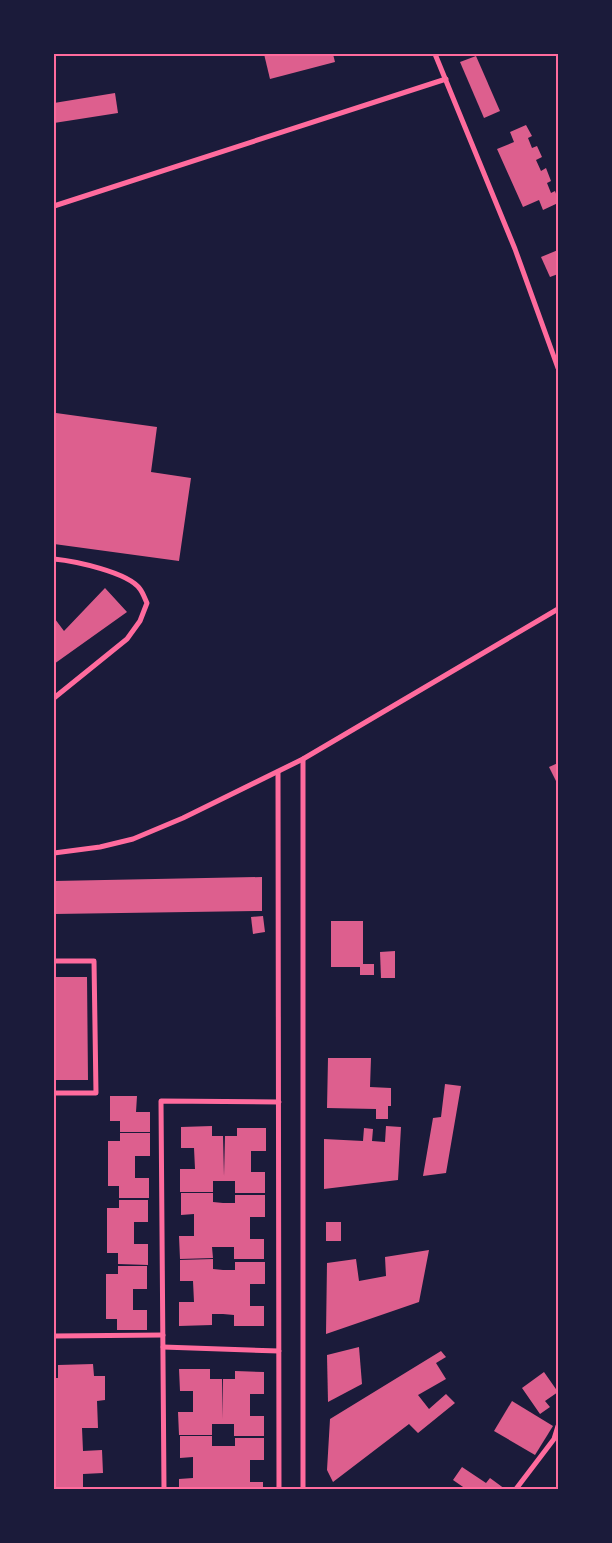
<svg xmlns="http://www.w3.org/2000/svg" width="612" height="1543" viewBox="0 0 612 1543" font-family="'IBM Plex Sans',sans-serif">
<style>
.building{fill:#dd5f8e}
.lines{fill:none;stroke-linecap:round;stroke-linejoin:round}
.minor{stroke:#ff6b9d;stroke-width:5}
.neatline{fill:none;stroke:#ff6b9d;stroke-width:2}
</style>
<rect width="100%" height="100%" fill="#1b1b3a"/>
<g class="building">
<path d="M264 54H333L335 62 270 79Z"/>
<path d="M476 56 500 111 484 118 460 62Z"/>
<path d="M115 93 118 113 54 123V103Z"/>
<path d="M526 125 532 136 528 138 532 148 537 146 542 157 536 160 541 171 546 168 551 181 547 183 551 193 555 191 558 199V203L543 210 539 200 523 207 497 149 514 142 510 132Z"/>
<path d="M558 250V274L550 277 541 257Z"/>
<path d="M56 413 157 427 151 472 191 478 179 561 54 544V430Z"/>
<path d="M105 588 127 612 54 664V620L55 619 64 631Z"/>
<path d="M558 763V785L549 767Z"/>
<path d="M262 877V911L54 914V881Z"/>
<path d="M263 916 265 932 253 934 251 917Z"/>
<path d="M331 921H363V964H374V975H360V967H331Z"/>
<path d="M395 951V978H381L380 952Z"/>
<path d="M54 971H56V977H87L88 1080H54Z"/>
<path d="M328 1058H371L370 1087 391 1088V1106H388V1119H376V1109L327 1108Z"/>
<path d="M445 1084 461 1086 446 1173 423 1176 433 1118 441 1117Z"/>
<path d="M110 1096H137L136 1112H150V1132H120V1121H110Z"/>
<path d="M212 1126V1136H223L224 1176 225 1136H237V1128H266V1151H251V1172H265V1193H235V1181H213V1192H180V1169H195L194 1148H181V1127Z"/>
<path d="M386 1126 401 1127 398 1180 324 1189V1139L363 1141 364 1128 373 1129 372 1141 385 1142Z"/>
<path d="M120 1133H150V1156H135V1178H149V1198H119V1186H108V1141H120Z"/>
<path d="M181 1193H213V1202L223 1203H235V1195H265V1217H250V1239H264V1259H234V1247H212L213 1258 180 1259 179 1236H194V1214L181 1215Z"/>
<path d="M119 1200H148V1222H134V1244H148V1265L118 1264V1253H107V1208H119Z"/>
<rect x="326" y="1222" width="15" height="19"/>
<path d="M429 1250 419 1302 326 1334 327 1263 356 1259 359 1281 386 1276 385 1257Z"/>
<path d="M213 1259V1269L223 1270V1287V1270H235V1262H265V1284H250V1306H264V1326H234V1315L223 1314H212V1325L179 1326V1302H194L193 1281H180V1260Z"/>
<path d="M118 1266H147V1289H133V1310H147V1330H117V1319H106V1274H118Z"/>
<path d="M359 1347 362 1384 328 1402 327 1355Z"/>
<path d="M441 1351 446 1357 436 1363 446 1379 418 1395 429 1409 446 1394 455 1403 418 1433 409 1424 333 1482 327 1470 330 1419Z"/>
<path d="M93 1364 94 1376H105V1400L97 1401 98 1428H82L83 1451 102 1450 103 1473 83 1474V1489H54V1452H55L54 1440V1378H58V1365Z"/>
<path d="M179 1369H210V1379H222V1419L223 1379H235V1371L264 1372V1394H250V1416H264V1436H234V1424H212V1435H179L178 1412H193V1391H180Z"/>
<path d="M544 1372 558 1392 545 1401 550 1407 540 1414 522 1388Z"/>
<path d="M512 1401 553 1426 535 1455 494 1431Z"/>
<path d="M180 1436H212V1446H235V1438H264V1460H250V1482H263V1489H179V1479L193 1478V1457L180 1458Z"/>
<path d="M462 1467 486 1483 490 1478 505 1489H491L488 1487 486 1489H466L453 1480Z"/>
</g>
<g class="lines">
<g class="minor">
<path d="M435 54 515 249 558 368"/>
<path d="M54 206 446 79"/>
<path d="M54 559C74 561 128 572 140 589 143 593 145 599 147 603L140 621 127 639 54 698"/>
<path d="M278 772 279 1489"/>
<path d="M54 853 100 847 133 839 183 818 303 759 558 609"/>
<path d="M54 961H94L96 1093H54"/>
<path d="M54 1336 163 1335"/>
<path d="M163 1347 279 1351"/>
<path d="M164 1489 161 1101 279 1102"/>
<path d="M303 1489V759"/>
<path d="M516 1489 554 1439 558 1426"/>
</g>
</g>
<rect width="612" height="1543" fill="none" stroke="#1b1b3a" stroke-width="110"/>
<rect x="55" y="55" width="502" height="1433" class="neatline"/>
</svg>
